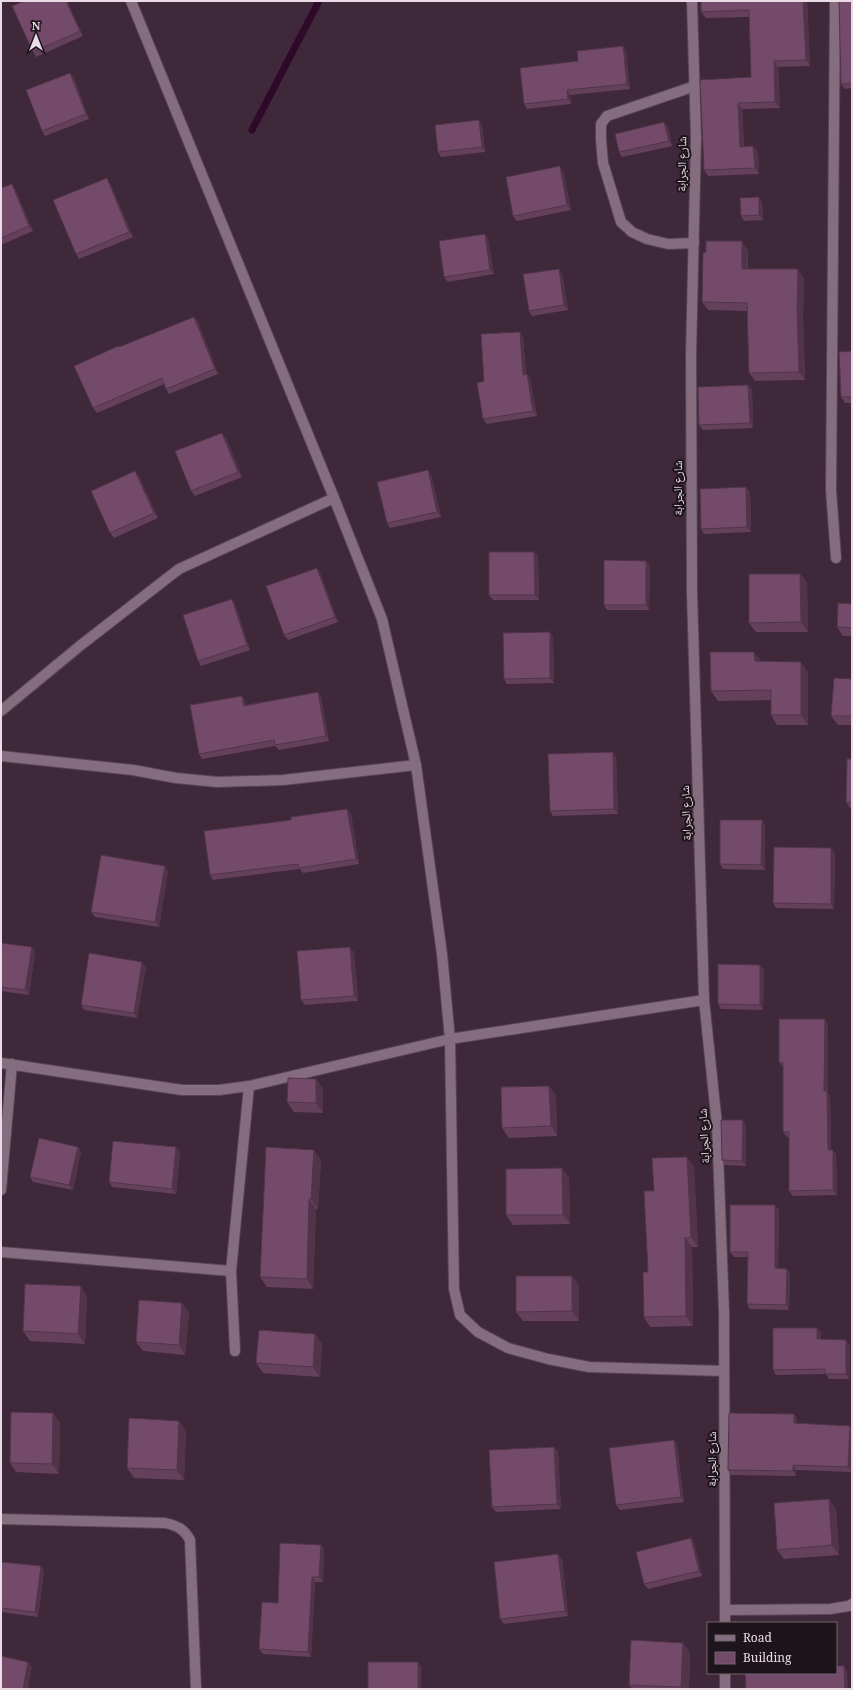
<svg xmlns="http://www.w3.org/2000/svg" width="853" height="1690" viewBox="0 0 853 1690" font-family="Georgia,'Noto Naskh Arabic',serif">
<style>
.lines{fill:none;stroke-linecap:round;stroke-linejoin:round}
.stream{stroke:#2e0928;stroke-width:7}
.minor-casing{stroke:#574553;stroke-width:12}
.minor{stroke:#856c7f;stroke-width:10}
.wall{fill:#64405b}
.shaded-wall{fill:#51344a}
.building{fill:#744a6a;stroke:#51344a}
.labels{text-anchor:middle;stroke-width:4;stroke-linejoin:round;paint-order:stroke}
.street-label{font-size:12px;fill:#eadbe6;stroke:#1e141c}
</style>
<rect width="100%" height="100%" fill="#3e2839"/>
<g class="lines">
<path class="stream" d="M252 130 319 1"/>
<defs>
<g id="minor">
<path d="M131 1 334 498 382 619 416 765 442 954 450 1039 454 1289 460 1315 478 1332 508 1348 548 1359 589 1367 724 1371"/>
<path d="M692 1 696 138 691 355 692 593 704 1000 717 1125 724 1312 725 1623"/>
<path d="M835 1 831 490 836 558"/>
<path d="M694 243 668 244 647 239 632 232 621 222 603 163 601 140V124L607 116 695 86"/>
<path d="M1 711 81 645 179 569 334 498"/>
<path d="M1 756 133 770 176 778 217 782 283 780 416 765"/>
<path d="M1 1063 182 1090H219L249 1086 450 1039 704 1000"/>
<path d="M1 1190 12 1064"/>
<path d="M1 1252 231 1271"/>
<path d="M235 1351 231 1271 249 1086"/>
<path d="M1 1519 165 1523C178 1526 184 1529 190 1540L196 1689"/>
<path d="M725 1610 830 1609 849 1606 852 1604"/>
<path d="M725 1673V1689"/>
</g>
</defs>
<use href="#minor" class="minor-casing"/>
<use href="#minor" class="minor"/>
</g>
<g class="wall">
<path d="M24 1H67L83 36 36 57 33 52Z"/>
<path d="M807 1 810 66 778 67 780 108 742 109 744 146H753L758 152 759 174 708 176 704 170 751 77 749 17 706 18 701 12Z"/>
<path d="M852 1V88L845 89 841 84Z"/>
<path d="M626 51 630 89 570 95 571 104 527 109 524 104 578 61Z"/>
<path d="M70 73 74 78 89 119 45 136 42 131Z"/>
<path d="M482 125 485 152 441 157 438 152Z"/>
<path d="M668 127 672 146 622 157 619 152Z"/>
<path d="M563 171 571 210 517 221 513 216Z"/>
<path d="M107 178 110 183 133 237 79 259 76 254Z"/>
<path d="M1 188 15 189 33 231 1 245Z"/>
<path d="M762 202 763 220 744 221 741 216Z"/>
<path d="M485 234 488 239 494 274 448 282 444 277Z"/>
<path d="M748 250V269L804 278 803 316 805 380 755 381 749 373 747 311 708 310 702 302Z"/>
<path d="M559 269 562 274 568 310 532 316 529 311Z"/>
<path d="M194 317 198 322 218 374 169 394 166 389 164 384 97 413 93 408 119 347Z"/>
<path d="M520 332 523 337 526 375 530 379 537 416 487 424 483 419 484 381Z"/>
<path d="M852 351V403H845L841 397Z"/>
<path d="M748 385 752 390 753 428 703 430 699 425Z"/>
<path d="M226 438 242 477 195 496 191 491Z"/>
<path d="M428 470 431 475 441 517 390 528 387 523Z"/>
<path d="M139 476 158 518 114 538 110 533Z"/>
<path d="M746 487 750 492 751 532 704 534 701 529Z"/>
<path d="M534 552 538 556 539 600H493L489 595Z"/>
<path d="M646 561 650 566 649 610H607L604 605Z"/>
<path d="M320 573 338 622 288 640 284 635Z"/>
<path d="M800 574 807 583 808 632H756L749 623Z"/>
<path d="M235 604 250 650 201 666 198 661Z"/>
<path d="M852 604V636H843L837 627Z"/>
<path d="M550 632 553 637 554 683 507 684 504 679Z"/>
<path d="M761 662 808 672V725H777L771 715V700L718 701 711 691Z"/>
<path d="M852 679V725H838L831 716Z"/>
<path d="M318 692 321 697 329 741 279 750 275 746 202 759 199 754 242 696 245 701 246 705Z"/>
<path d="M616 757 618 814 553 816 550 811Z"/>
<path d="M852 759V811L846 802Z"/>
<path d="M347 809 351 814 359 864 303 873 300 869 213 880 210 875Z"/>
<path d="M762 820 765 825V870L723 869 720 864Z"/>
<path d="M835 853 834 909 776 908 773 903Z"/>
<path d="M165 866 168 871 159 927 95 917 91 912Z"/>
<path d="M1 943 32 947 35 952 29 995 1 991Z"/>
<path d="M354 952 358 1001 305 1005 301 1000Z"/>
<path d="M760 965 764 970 763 1010 721 1009 718 1004Z"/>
<path d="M146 967 137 1018 84 1010 81 1005Z"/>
<path d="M828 1024V1093L830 1096 831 1150H833L836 1155 837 1195 793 1196 789 1191V1137H787L783 1132V1067L779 1062Z"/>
<path d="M549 1086 556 1096 557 1136 509 1138 502 1128Z"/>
<path d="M323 1088V1113L294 1112 287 1102Z"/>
<path d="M746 1125V1166L725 1165 722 1160Z"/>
<path d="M78 1147 81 1152 73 1190 33 1182 30 1177Z"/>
<path d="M176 1147 180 1152 176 1194 112 1187 109 1182Z"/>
<path d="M321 1160 318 1209H316L313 1289 267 1287 260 1277Z"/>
<path d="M694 1166 698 1247H692L693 1326 650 1327 644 1317 654 1191Z"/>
<path d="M562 1168 569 1178 570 1224 513 1225 506 1215Z"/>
<path d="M775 1205 779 1210 778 1268 787 1269 790 1274 789 1310 750 1309 747 1304 748 1257H734L730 1252Z"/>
<path d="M579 1285V1321H523L516 1312Z"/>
<path d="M87 1296 85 1344 30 1341 23 1331Z"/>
<path d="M182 1303 189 1313 185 1355 143 1351 136 1342Z"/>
<path d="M817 1328 821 1333V1339L850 1345 849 1379H829L826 1374 776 1375 773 1370Z"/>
<path d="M322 1344 320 1377 263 1373 256 1363Z"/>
<path d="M53 1413 60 1423 59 1474 16 1472 10 1463Z"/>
<path d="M794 1414 797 1419V1424L850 1426 852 1472 796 1470V1476L731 1475 728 1470Z"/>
<path d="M179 1421 186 1431 184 1480 134 1478 127 1468Z"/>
<path d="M677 1445 684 1502 620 1510 616 1505Z"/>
<path d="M554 1447 558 1452 561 1509 496 1512 492 1507Z"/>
<path d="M836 1508 839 1555 784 1559 777 1550Z"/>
<path d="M691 1538 694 1543 702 1576 648 1589 644 1584Z"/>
<path d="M321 1545 324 1550 323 1582H315L311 1657 263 1654 259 1649 278 1603Z"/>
<path d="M562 1559 568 1616 504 1624 500 1619Z"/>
<path d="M1 1562 44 1571 38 1617 1 1612Z"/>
<path d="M690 1652 689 1689H632L629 1685Z"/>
</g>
<g class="shaded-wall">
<path d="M66 1H67L83 36 80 31Z"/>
<path d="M803 1H807L810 66 806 60Z"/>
<path d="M623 46 626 51 630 89 627 84Z"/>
<path d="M774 61 778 67 780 108 775 102Z"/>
<path d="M70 73 74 78 89 119 86 114Z"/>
<path d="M567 90 570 95 571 104 568 99Z"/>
<path d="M738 103 742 109 744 153 740 147Z"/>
<path d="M479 120 482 125 485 152 482 147Z"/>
<path d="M664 122 668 127 672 146 669 141Z"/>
<path d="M753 146 758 152 759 174 755 168Z"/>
<path d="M560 166 563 171 571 210 567 205Z"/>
<path d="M107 178 110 183 133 237 129 232Z"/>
<path d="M12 184 15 189 33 231 29 226Z"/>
<path d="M759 197 762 202 763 220 759 215Z"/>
<path d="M485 234 488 239 494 274 490 270Z"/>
<path d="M742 241 748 250 747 278 742 269Z"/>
<path d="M559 269 562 274 568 310 564 305Z"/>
<path d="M798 269 804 278 803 316 805 380 799 372 797 308Z"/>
<path d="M194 317 198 322 218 374 215 369Z"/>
<path d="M520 332 523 337 526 380 523 375Z"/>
<path d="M527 374 530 379 537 416 533 411Z"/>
<path d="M748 385 752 390 753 428 750 423Z"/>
<path d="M222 433 226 438 242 477 238 472Z"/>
<path d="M428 470 431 475 441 517 437 512Z"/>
<path d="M135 471 139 476 158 518 154 513Z"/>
<path d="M746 487 750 492 751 532 747 527Z"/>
<path d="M534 552 538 556 539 600 535 595Z"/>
<path d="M646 561 650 566 649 610 646 605Z"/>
<path d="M317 568 320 573 338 622 335 617Z"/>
<path d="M800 574 807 583 808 632 801 622Z"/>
<path d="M232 599 235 604 250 650 247 645Z"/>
<path d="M550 632 553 637 554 683 550 678Z"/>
<path d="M754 652 761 661H755Z"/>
<path d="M801 662 808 672V725L801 715Z"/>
<path d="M318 692 321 697 329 741 326 736Z"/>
<path d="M242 696 245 701 247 711 244 706Z"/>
<path d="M613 752 616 757 618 814 614 809Z"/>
<path d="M347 809 351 814 359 864 356 859Z"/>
<path d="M762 820 765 825V870L761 865Z"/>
<path d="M831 848 835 853 834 909 831 904Z"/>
<path d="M165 866 168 871 159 927 155 922Z"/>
<path d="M32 947 35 952 29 995 25 990Z"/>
<path d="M350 947 354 952 358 1001 354 996Z"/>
<path d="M142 962 146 967 137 1018 134 1013Z"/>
<path d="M760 965 764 970 763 1010 760 1005Z"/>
<path d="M825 1019 828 1024V1093L830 1096 831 1155 828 1150 824 1091Z"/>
<path d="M316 1079 323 1088V1113L316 1103Z"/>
<path d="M549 1086 556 1096 557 1136 551 1126Z"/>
<path d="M743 1120 746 1125V1166L742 1161Z"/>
<path d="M78 1147 81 1152 73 1190 69 1185Z"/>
<path d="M176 1147 180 1152 176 1194 172 1189Z"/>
<path d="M314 1150 321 1160 318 1209 311 1199Z"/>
<path d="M833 1150 836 1155 837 1195 833 1190Z"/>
<path d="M687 1157 694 1166 698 1247 691 1237Z"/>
<path d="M562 1168 569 1178 570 1224 563 1215Z"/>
<path d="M309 1199 316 1209 313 1289 307 1279Z"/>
<path d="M775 1205 779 1210 778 1273 775 1268Z"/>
<path d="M685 1238 692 1247 693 1326 686 1316Z"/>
<path d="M787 1269 790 1274 789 1310 786 1305Z"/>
<path d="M572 1276 579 1285V1321L572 1311Z"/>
<path d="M81 1286 87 1296 85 1344 78 1334Z"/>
<path d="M182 1303 189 1313 185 1355 179 1345Z"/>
<path d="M817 1328 821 1333V1344L817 1339Z"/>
<path d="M315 1334 322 1344 320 1377 313 1367Z"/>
<path d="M846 1340 850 1345 849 1379 846 1374Z"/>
<path d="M53 1413 60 1423 59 1474 52 1464Z"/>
<path d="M794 1414 797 1419V1428L794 1423Z"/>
<path d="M179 1421 186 1431 184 1480 177 1470Z"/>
<path d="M850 1426 852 1429V1472L848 1467Z"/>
<path d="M674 1440 677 1445 684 1502 681 1497Z"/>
<path d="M554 1447 558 1452 561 1509 557 1504Z"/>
<path d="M793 1465 796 1470V1476L793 1471Z"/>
<path d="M829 1499 836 1508 839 1555 832 1545Z"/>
<path d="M691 1538 694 1543 702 1576 699 1571Z"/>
<path d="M321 1545 324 1550 323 1582 319 1577Z"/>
<path d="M558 1554 562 1559 568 1616 565 1611Z"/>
<path d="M41 1566 44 1571 38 1617 35 1612Z"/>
<path d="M312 1577 315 1582 311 1657 308 1652Z"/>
<path d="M683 1643 690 1652 689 1689H683L681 1687Z"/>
<path d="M28 1662 32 1667 28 1689H23Z"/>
<path d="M418 1662 422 1667 421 1689H418Z"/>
<path d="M844 1666 847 1671 848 1689H845Z"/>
</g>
<g class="building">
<path d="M24 1H66L80 31 33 52 12 6Z"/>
<path d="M701 1H803L806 60 774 61 775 102 738 103 740 147 753 146 755 168 704 170 700 80 751 77 749 10 701 12Z"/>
<path d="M839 1H852V83L841 84Z"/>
<path d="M623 46 627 84 567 90 568 99 524 104 520 68 578 61 577 51Z"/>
<path d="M70 73 86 114 42 131 26 90Z"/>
<path d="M479 120 482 147 438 152 435 125Z"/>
<path d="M664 122 669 141 619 152 615 134Z"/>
<path d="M560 166 567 205 513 216 506 177Z"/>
<path d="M107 178 129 232 76 254 53 200Z"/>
<path d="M12 184 29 226 1 238V188Z"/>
<path d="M759 197V215L741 216 740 198Z"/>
<path d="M485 234 490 270 444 277 439 241Z"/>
<path d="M706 241H742V269H798L797 308 799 372 749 373 747 303 702 302 703 253 706 252Z"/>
<path d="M559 269 564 305 529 311 523 274Z"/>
<path d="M194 317 215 369 166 389 162 378 93 408 74 366 118 346 119 347Z"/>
<path d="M520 332 523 375 527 374 533 411 483 419 477 383 484 381 481 334Z"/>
<path d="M852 351V397H841L839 352Z"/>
<path d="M748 385 750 423 699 425 698 387Z"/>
<path d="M222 433 238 472 191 491 175 451Z"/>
<path d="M428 470 437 512 387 523 377 482Z"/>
<path d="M135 471 154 513 110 533 91 491Z"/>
<path d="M746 487 747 527 701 529 700 489Z"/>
<path d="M489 552H534L535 595H489Z"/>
<path d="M604 560 646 561V605H604Z"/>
<path d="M317 568 335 617 284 635 266 586Z"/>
<path d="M749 574H800L801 622 749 623Z"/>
<path d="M232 599 247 645 198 661 183 615Z"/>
<path d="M838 603 852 604V628L837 627Z"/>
<path d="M550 632V678L504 679 503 633Z"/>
<path d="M710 652H754L755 661 801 662V715H771V690L711 691Z"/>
<path d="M834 678 852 679V716H831Z"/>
<path d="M318 692 326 736 275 745 274 740 199 754 190 705 242 696 244 706Z"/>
<path d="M613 752 614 809 550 811 548 754Z"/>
<path d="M847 759H852V802H846Z"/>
<path d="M347 809 356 859 299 868 298 864 210 875 204 831 291 820V817Z"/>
<path d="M720 820H762L761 865 720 864Z"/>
<path d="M774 847 831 848V904L773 903Z"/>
<path d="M101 855 165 866 155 922 91 912Z"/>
<path d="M1 943 32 947 25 990 1 987Z"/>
<path d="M350 947 354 996 301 1000 297 951Z"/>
<path d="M89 953 142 962 134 1013 81 1005Z"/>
<path d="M718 964 760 965V1005L718 1004Z"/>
<path d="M779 1019H825L824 1091H827L828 1150H833V1190L789 1191V1132H783V1063L779 1062Z"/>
<path d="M288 1078 316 1079V1103L287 1102Z"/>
<path d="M549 1086 551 1126 502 1128 501 1087Z"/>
<path d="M721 1120H743L742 1161 722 1160Z"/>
<path d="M39 1138 78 1147 69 1185 30 1177Z"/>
<path d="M113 1141 176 1147 172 1189 109 1182Z"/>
<path d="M266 1147 314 1150 311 1199H309L307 1279 260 1277Z"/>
<path d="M687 1157 691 1237 685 1238 686 1316 644 1317 643 1272H648L644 1191H654L652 1158Z"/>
<path d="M562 1168 563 1215H506V1169Z"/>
<path d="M730 1205H775V1268L787 1269 786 1305 747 1304 748 1252H730Z"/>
<path d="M516 1276H572V1311L516 1312Z"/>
<path d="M25 1284 81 1286 78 1334 23 1331Z"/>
<path d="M139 1300 182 1303 179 1345 136 1342Z"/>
<path d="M773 1328H817V1339L846 1340V1374H825V1369L773 1370Z"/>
<path d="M259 1330 315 1334 313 1367 256 1363Z"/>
<path d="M11 1412 53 1413 52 1464 10 1463Z"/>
<path d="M729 1413 794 1414V1423L850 1426 848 1467 793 1465V1471L728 1470Z"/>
<path d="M129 1418 179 1421 177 1470 127 1468Z"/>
<path d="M674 1440 681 1497 616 1505 609 1448Z"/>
<path d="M554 1447 557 1504 492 1507 489 1450Z"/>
<path d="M829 1499 832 1545 777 1550 774 1503Z"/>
<path d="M691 1538 699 1571 644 1584 636 1552Z"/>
<path d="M280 1543 321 1545 319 1577H312L308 1652 259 1649 262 1602 278 1603Z"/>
<path d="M558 1554 565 1611 500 1619 494 1562Z"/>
<path d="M1 1562 41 1566 35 1612 1 1608Z"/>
<path d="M631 1640 683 1643 681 1687 629 1685Z"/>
<path d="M1 1656 28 1662 23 1689H1Z"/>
<rect x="368" y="1662" width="50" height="27"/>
<path d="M836 1666H844L845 1689H746L745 1673H836Z"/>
</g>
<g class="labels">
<g class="street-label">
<text transform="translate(682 164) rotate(-89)" y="4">شارع الجرابة</text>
<text transform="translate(678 488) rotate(-90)" y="4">شارع الجرابة</text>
<text transform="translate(686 813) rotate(-92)" y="4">شارع الجرابة</text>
<text transform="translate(704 1136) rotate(-93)" y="4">شارع الجرابة</text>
<text transform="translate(712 1459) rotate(-90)" y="4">شارع الجرابة</text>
</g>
</g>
<rect width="853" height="1690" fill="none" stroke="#eadbe6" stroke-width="4"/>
<rect x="707" y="1622" width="130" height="52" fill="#1e141c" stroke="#70646d"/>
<rect x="715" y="1635" width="20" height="6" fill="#856c7f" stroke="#70646d"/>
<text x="743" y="1642" font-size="12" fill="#eadbe6">Road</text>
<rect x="715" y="1652" width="20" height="12" fill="#744a6a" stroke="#70646d"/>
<text x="743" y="1662" font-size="12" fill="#eadbe6">Building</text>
<g transform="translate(36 36)" stroke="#1e141c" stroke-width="3" paint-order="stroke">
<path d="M0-3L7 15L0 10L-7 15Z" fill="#eadbe6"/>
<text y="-6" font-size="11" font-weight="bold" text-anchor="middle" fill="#eadbe6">N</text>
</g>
</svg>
